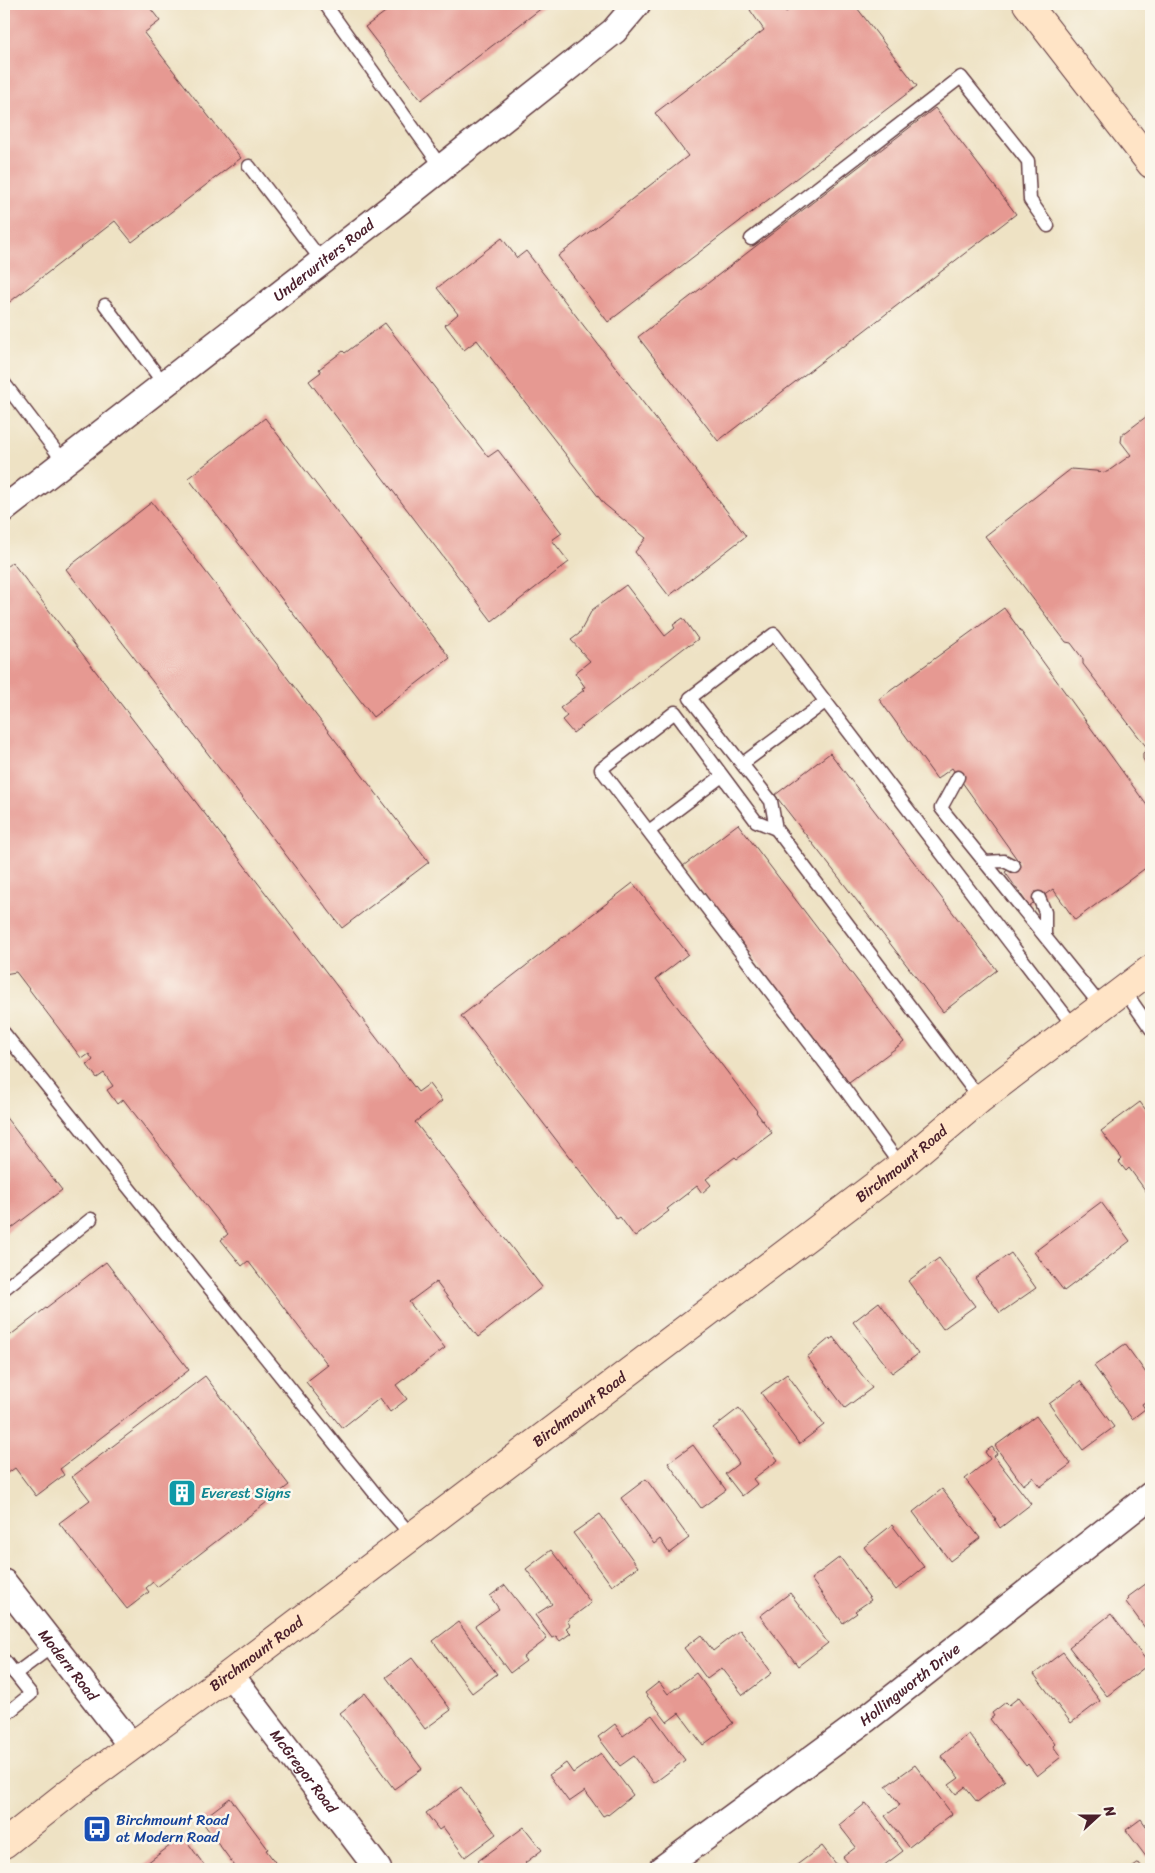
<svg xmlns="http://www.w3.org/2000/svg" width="1155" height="1873" viewBox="0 0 1155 1873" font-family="Sriracha,sans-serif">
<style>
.building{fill:#e69992}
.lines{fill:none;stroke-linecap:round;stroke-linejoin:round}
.service-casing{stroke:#633c42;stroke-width:15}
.minor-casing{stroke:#633c42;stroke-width:29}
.secondary-casing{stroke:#633c42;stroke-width:30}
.service{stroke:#fff;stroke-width:12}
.minor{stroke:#fff;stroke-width:26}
.secondary{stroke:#ffe4c6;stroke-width:28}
.labels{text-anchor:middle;stroke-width:5;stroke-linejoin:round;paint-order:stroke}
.street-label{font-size:15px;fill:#4a1f2b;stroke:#fbf7ec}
.culture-label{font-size:15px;fill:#0d838f;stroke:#fbf7ec;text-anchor:start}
.transit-label{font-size:15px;fill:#164399;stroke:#fbf7ec;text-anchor:start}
</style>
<rect width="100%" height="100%" fill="#fbf7ec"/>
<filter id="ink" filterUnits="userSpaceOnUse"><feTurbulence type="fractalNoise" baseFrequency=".02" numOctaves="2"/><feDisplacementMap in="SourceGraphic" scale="10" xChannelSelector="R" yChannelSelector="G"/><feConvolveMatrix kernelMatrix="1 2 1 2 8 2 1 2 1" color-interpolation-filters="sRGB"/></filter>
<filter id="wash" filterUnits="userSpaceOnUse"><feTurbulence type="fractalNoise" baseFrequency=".0096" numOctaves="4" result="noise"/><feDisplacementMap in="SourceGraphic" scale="20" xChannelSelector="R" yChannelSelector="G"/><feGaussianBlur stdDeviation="1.12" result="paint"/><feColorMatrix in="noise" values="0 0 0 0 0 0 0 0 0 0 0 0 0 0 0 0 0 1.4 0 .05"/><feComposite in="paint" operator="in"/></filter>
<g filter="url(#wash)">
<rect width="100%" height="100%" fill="#eee2c4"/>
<g id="blocks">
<g class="building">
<path d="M4 4H121L123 6 127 4H147L160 21 144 33 241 158 132 242 115 221 7 304 4 299Z"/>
<path d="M396 4H547L421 100 365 27Z"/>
<path d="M758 4H780L786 12 797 4H854L917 86 608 322 558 256 688 156 655 113 764 30 750 10Z"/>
<path d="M935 108 1016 214 843 347 842 346 718 441 638 337Z"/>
<path d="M502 238 517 258 526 251 746 536 669 596 635 552 646 538 604 504 477 340 464 350 445 325 458 314 437 288Z"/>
<path d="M385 323 488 457 498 450 562 533 552 540 569 562 492 621 309 381 321 372 319 369 343 351 345 353Z"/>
<path d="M1151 413V771L1143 759V753L1148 749 1083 664V659L1071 643 1066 642 985 536 1071 469 1107 472 1131 455 1121 442 1122 435Z"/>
<path d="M265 418 450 658 373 717 188 478Z"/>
<path d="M152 502 429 862 342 928 66 569Z"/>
<path d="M12 562 418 1092 429 1084 442 1101 415 1122 542 1287 478 1337 436 1282 409 1302 445 1348 396 1385 407 1399 390 1412 380 1398 342 1428 306 1382 328 1365 248 1261 242 1266 221 1240 228 1234 123 1099 117 1104 107 1090 113 1086 104 1073 97 1078 87 1065 93 1060 89 1054 82 1059 16 972 4 974V569Z"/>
<path d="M626 585 665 636 675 628 673 625 683 618 698 639 689 646 688 645 573 733 562 720 567 716 560 708 584 690 582 688 585 687 575 673 590 661 571 640 579 634 592 610Z"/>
<path d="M1004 608 1151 811V864L1075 920 1053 889 1029 906 1005 872 1019 862 952 768 937 779 879 699Z"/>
<path d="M830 753 997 970 943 1012 775 795Z"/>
<path d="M738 824 904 1042 849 1083 683 866Z"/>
<path d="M633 883 688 954 656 979 757 1111 756 1112 772 1133 737 1159 735 1157 706 1179 711 1185 702 1193 697 1186 667 1209 669 1211 635 1237 620 1217 617 1219 461 1016Z"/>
<path d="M1140 1102 1151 1117V1198L1129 1168 1126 1171 1119 1162 1122 1159 1101 1131Z"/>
<path d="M4 1115 62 1190 4 1234Z"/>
<path d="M1101 1202 1130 1241 1064 1291 1034 1252Z"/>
<path d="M1011 1253 1036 1288 1000 1313 975 1278Z"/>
<path d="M939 1258 975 1306 943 1329 908 1281Z"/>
<path d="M106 1262 189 1370 60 1469 64 1475 36 1496 15 1468 8 1473 4 1468V1340Z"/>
<path d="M879 1302 918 1354 892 1373 853 1322Z"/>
<path d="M833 1337 872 1388 845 1408 807 1357 830 1338 831 1340Z"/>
<path d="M1125 1344 1151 1380V1398L1142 1404 1145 1409 1132 1419 1094 1366Z"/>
<path d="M787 1374 824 1425 799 1444 761 1393Z"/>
<path d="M205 1376 289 1485 157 1587 153 1582 146 1588 149 1592 127 1609 59 1523 90 1500 72 1477Z"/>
<path d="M1080 1381 1114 1427 1083 1450 1049 1404Z"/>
<path d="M739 1408 778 1460 753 1479 757 1484 742 1496 725 1474 739 1463 713 1428Z"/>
<path d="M1036 1416 1071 1464 1040 1487 1033 1477 1023 1485 995 1446Z"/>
<path d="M693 1445 726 1490 701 1508 668 1463Z"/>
<path d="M992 1447 997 1454 994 1456 1031 1504 1000 1528 995 1520 996 1519 965 1479 990 1459 985 1452Z"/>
<path d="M646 1479 689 1538 669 1553 660 1539 654 1544 621 1498Z"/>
<path d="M942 1489 980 1538 950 1561 913 1512Z"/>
<path d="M600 1514 638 1567 612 1586 573 1533Z"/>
<path d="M892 1525 924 1567 896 1590 864 1547Z"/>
<path d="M551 1550 591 1603 567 1621 570 1625 566 1628 571 1633 560 1641 556 1636 552 1638 535 1615 552 1604 526 1569Z"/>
<path d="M840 1557 871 1600 855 1611 857 1613 843 1623 811 1579Z"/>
<path d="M1151 1580V1636L1126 1602 1129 1599 1128 1597Z"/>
<path d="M505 1585 547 1639 523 1657 526 1661 510 1673 475 1626 499 1609 490 1596Z"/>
<path d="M790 1593 828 1643 798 1666 760 1616Z"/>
<path d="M1111 1614 1149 1664 1107 1696 1069 1647Z"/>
<path d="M458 1622 497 1674 472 1693 433 1641Z"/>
<path d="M740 1630 772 1673 743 1695 722 1668 707 1679 684 1648 701 1635 713 1651Z"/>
<path d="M1063 1652 1100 1701 1071 1723 1034 1674Z"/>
<path d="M412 1658 451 1710 425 1729 386 1677Z"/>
<path d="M696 1673 733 1723 703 1745 679 1713 667 1722 645 1693 659 1682 668 1694Z"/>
<path d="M365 1693 422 1769 394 1789 377 1766 379 1765 340 1713Z"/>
<path d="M1019 1697 1055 1744 1053 1746 1061 1757 1037 1776 1028 1764 1026 1766 990 1719 994 1716 992 1713 1006 1702 1009 1705Z"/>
<path d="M652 1715 685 1760 654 1783 634 1756 620 1766 598 1737 615 1724 623 1736Z"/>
<path d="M969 1734 1005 1781 977 1802 965 1787 956 1794 949 1785 959 1778 941 1756Z"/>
<path d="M601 1753 633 1795 608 1815 607 1814 603 1816 585 1791 569 1802 549 1775 566 1763 573 1773Z"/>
<path d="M915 1765 952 1814 909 1847 885 1816 900 1805 886 1786Z"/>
<path d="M461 1787 496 1834 465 1857 443 1827 439 1830 426 1813Z"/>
<path d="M230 1798 268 1849 266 1850 280 1869H237L201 1820Z"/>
<path d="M866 1803 903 1851 879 1869H853L843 1857 856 1847 839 1825Z"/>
<path d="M1141 1819 1151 1833V1855L1147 1858 1126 1830Z"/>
<path d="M524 1827 542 1850 525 1863 530 1869H484L478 1861Z"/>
<path d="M183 1836 204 1865 198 1869H139Z"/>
<path d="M822 1846 840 1869H796L794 1867Z"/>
<path d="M1139 1863 1143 1869H1130Z"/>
</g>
</g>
</g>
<g filter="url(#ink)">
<use href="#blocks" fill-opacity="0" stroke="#633c42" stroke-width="1"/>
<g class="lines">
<defs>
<g id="service">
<path d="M325 4 442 168"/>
<path d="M249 166 322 261"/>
<path d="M751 239 961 77 1028 161 1030 200 1048 226"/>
<path d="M105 305 164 384"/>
<path d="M4 383 64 462"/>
<path d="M742 764 825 702"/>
<path d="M958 777 941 808 1101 1006"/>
<path d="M776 829 756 821 675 712 601 769 844 1088 901 1166"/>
<path d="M649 831 722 776"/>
<path d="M985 862 1004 861 1014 866"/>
<path d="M1039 898 1045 912V936"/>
<path d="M1123 989 1151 1029"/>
<path d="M4 1033 377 1496 412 1536"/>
<path d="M980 1099 776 829 771 801 690 698 774 634 1075 1028"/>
<path d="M4 1289 91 1219"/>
<path d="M4 1660 31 1694 4 1716"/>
<path d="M15 1674 54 1645"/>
</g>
<g id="minor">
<path id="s1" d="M4 509 396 204 614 31 637 4"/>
<path id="s2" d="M4 1583 131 1745"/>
<path id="s3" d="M230 1674 378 1869"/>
<path id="s4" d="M662 1869 866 1719 1151 1495"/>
</g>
<g id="secondary">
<path d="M1027 4 1151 164"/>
<path id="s5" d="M4 1844 71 1791 230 1674 901 1166 980 1099 1151 969"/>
</g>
</defs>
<use href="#service" class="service-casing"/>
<use href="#minor" class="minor-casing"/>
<use href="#secondary" class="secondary-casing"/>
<use href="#service" class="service"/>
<use href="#minor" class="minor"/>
<use href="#secondary" class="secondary"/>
</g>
</g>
<defs>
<symbol id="building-square" viewBox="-11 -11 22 22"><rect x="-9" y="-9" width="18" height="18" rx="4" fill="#0f9aa8" stroke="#fbf7ec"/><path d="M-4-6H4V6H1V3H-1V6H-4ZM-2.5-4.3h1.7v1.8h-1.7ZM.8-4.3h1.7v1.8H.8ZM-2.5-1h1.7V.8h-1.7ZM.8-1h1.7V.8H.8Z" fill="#fff"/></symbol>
<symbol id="bus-square" viewBox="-11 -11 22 22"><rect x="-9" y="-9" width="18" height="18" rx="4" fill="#1a4fb4" stroke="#fbf7ec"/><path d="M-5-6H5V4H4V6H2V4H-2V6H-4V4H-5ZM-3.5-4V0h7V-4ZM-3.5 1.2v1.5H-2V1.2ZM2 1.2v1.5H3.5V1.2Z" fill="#fff"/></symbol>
</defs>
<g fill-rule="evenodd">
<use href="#building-square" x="166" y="1477" width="32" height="32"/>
<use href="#bus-square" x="81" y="1813" width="32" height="32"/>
</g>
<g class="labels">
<g class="street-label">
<text dy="5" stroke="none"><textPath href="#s1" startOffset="405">Underwriters Road</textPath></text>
<text dy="5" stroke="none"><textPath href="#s5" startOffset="1126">Birchmount Road</textPath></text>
<text dy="5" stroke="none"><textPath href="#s5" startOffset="721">Birchmount Road</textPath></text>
<text dy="5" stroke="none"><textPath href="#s5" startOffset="316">Birchmount Road</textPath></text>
<text dy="5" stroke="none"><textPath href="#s2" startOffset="104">Modern Road</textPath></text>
<text dy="5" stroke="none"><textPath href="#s4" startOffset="309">Hollingworth Drive</textPath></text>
<text dy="5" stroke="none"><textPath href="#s3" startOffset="122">McGregor Road</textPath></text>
</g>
<g class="culture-label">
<text x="201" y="1498">Everest Signs</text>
</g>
<g class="transit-label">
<text x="116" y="1825">Birchmount Road<tspan x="116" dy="17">at Modern Road</tspan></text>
</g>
</g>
<rect width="1155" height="1873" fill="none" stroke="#fbf7ec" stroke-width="20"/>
<g transform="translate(1098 1816) rotate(69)" stroke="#fbf7ec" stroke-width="4" paint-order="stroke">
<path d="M0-4L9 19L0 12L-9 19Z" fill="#4a1f2b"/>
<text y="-8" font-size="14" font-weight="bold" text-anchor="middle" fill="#4a1f2b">N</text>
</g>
</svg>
